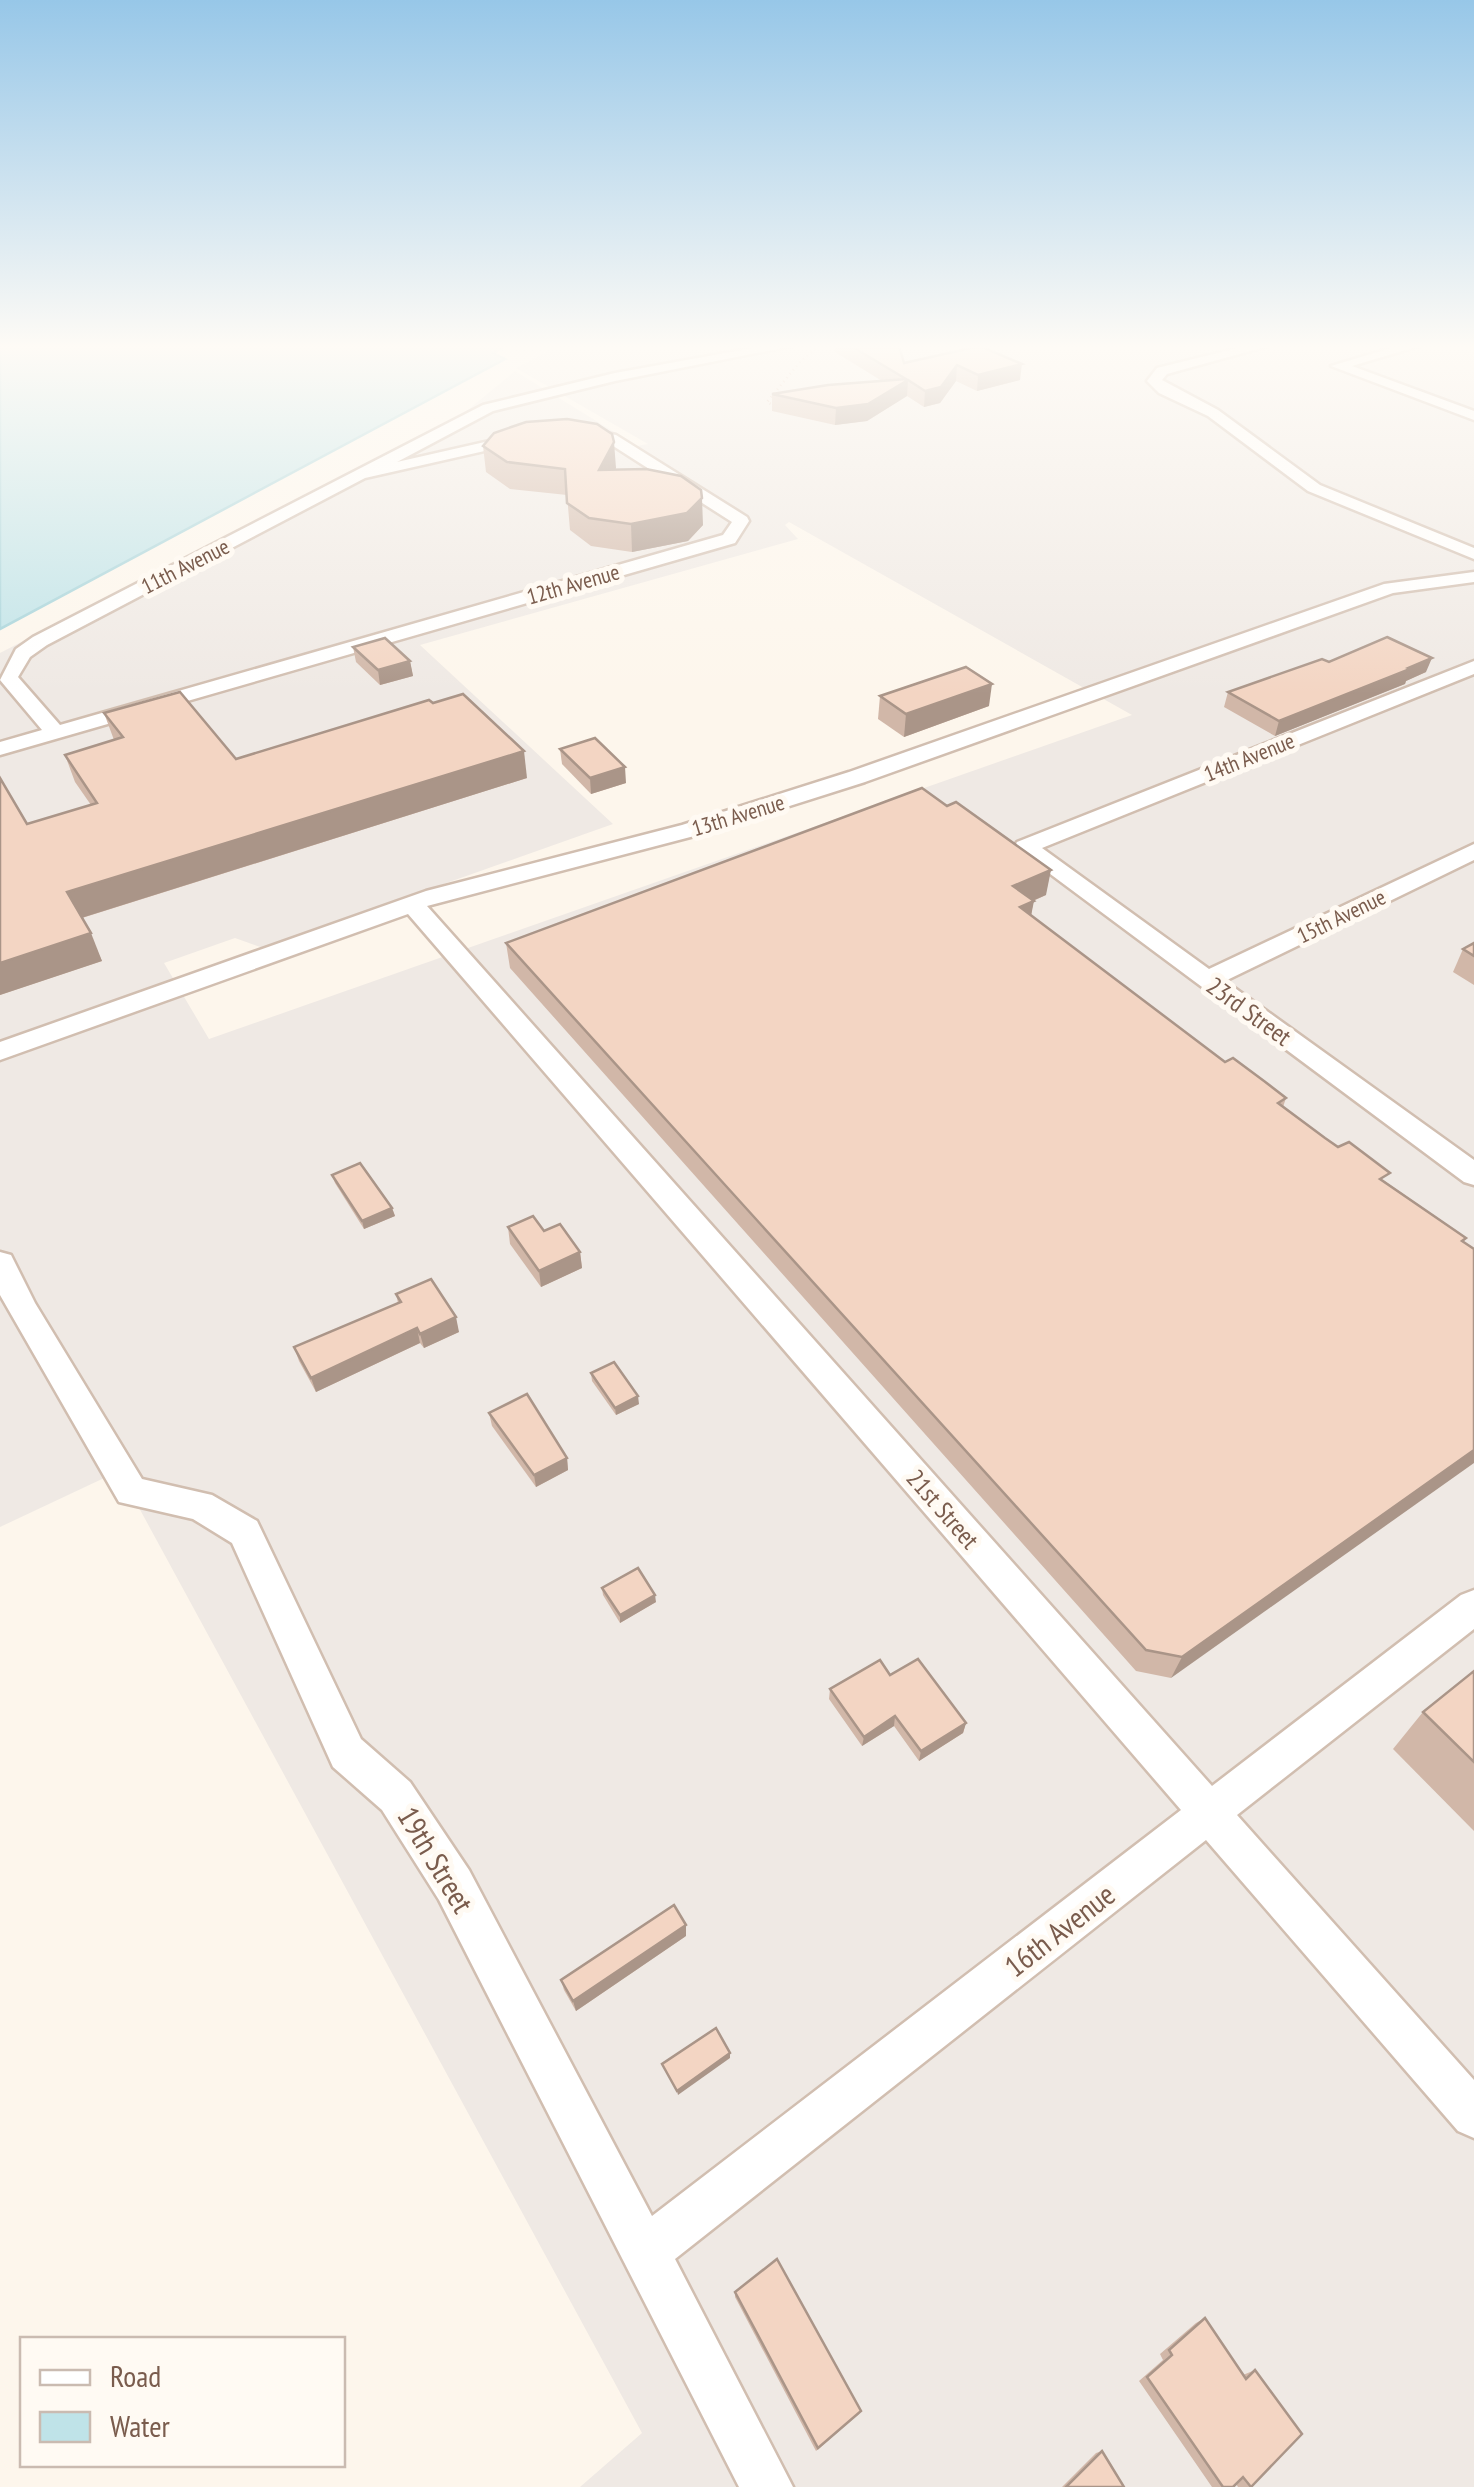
<svg xmlns="http://www.w3.org/2000/svg" width="1474" height="2487" viewBox="0 0 1474 2487" font-family="'PT Sans Narrow',sans-serif">
<style>
.industrial{fill:#efe9e4;fill-rule:evenodd}
.water{fill:#bfe3e8;stroke:#a5d3da;stroke-width:2.5}
.lines{fill:none;stroke-linecap:round;stroke-linejoin:round}
.minor-casing{stroke:#d1beb0;stroke-width:5}
.path{stroke:#d9b8a5;stroke-width:2.5;stroke-dasharray:1 4;stroke-linecap:butt}
.minor{fill:#fff;fill-rule:evenodd}
.wall{fill:#d1b7a8}
.shaded-wall{fill:#aa9588}
.building{fill:#f3d5c3;stroke:#aa9588;stroke-width:2.5}
.labels{text-anchor:middle;stroke-width:10;stroke-linejoin:round;paint-order:stroke}
.far-street-label{font-size:22px;fill:#7a5c4d;stroke:#fffaf3}
.street-label{font-size:25px;fill:#7a5c4d;stroke:#fffaf3}
.near-street-label{font-size:30px;fill:#7a5c4d;stroke:#fffaf3}
</style>
<rect width="100%" height="100%" fill="#fdf6ec"/>
<path class="industrial" d="M558 346H1474V2487H580L642 2433 119 1471 0 1527V653L463 414 515 371 637 446 648 444 516 368ZM789 522 1132 715 209 1039 164 963 235 938 263 948 613 824 420 645 798 539 785 525Z"/>
<path class="water" d="M0 346H506L493 353 505 359 0 629Z"/>
<g class="lines">
<defs>
<g id="minor">
<path d="M764 346H792L615 381 493 411 397 462 524 433 529 435V441L365 478 47 645 30 657 18 677 60 725 723 535 732 522 607 442 569 435 566 432 574 427 616 435 747 517 749 521 735 543 0 755V742L42 730 0 680 16 649 33 637 483 405 615 373Z"/>
<path d="M1246 346H1268L1167 374 1162 380 1218 410 1320 485 1474 548V559L1308 491 1208 416 1159 393 1147 381 1157 368Z"/>
<path d="M1398 346H1419L1352 366 1474 411V420L1331 366Z"/>
<path d="M1474 572V582L1393 593 865 782 698 835 427 906 1212 1786 1461 1595 1474 1590V1629L1237 1815 1474 2080V2138L1458 2131 1206 1840 675 2259 793 2487H739L439 1900 382 1810 333 1767 232 1543 193 1519 119 1502 0 1295V1252L11 1255 35 1303 142 1479 212 1495 257 1521 361 1739 410 1782 469 1870 652 2216 1181 1810 408 914 0 1060V1042L426 891 682 825 849 772 1384 584Z"/>
<path d="M1474 661V674L1042 848 1209 969 1474 844V860L1225 981 1474 1160V1185L1464 1182 1014 847 1017 842Z"/>
</g>
</defs>
<use href="#minor" class="minor-casing"/>
<path class="path" d="M775 406 767 402 800 362 819 346"/>
<use href="#minor" class="minor"/>
</g>
<g class="wall">
<path d="M835 346H899L904 363 980 346 1020 380 977 391 956 381 940 403 924 407 907 396 867 421 835 425 772 411V394L882 381 835 352Z"/>
<path d="M483 446 616 468 615 470 703 525 688 541 632 552 591 546 570 530 567 495 510 489 486 472Z"/>
<path d="M353 647 410 661 413 676 380 685 356 662Z"/>
<path d="M1329 662 1426 672 1406 681 1405 684 1275 736 1224 707 1228 692Z"/>
<path d="M880 696 989 706 904 737 878 719Z"/>
<path d="M104 713 236 759 527 778 82 918 102 961 0 995V778L27 824 91 805 75 782 65 755 114 740Z"/>
<path d="M560 749 626 783 591 794 562 764Z"/>
<path d="M1046 895 1033 901 1031 916 1225 1062 1286 1098 1283 1107 1386 1182 1466 1238 1171 1678 1136 1671 510 968 506 943Z"/>
<path d="M1474 943V985L1453 972 1463 949Z"/>
<path d="M332 1175 392 1208 395 1216 364 1229 335 1183Z"/>
<path d="M508 1227 580 1252 582 1268 541 1287 510 1244Z"/>
<path d="M396 1294 459 1332 424 1348 420 1343 316 1392 299 1361 294 1347 398 1303Z"/>
<path d="M591 1373 639 1404 616 1415 592 1381Z"/>
<path d="M489 1413 567 1458 568 1470 536 1487 492 1426Z"/>
<path d="M602 1588 656 1602 620 1623 603 1595Z"/>
<path d="M1474 1671V1831L1393 1749 1423 1712Z"/>
<path d="M890 1675 966 1723 963 1733 919 1761 894 1726 862 1746 829 1699 830 1689Z"/>
<path d="M686 1936 576 2011 564 1990 561 1980Z"/>
<path d="M735 2292 859 2414 816 2451 735 2297Z"/>
<path d="M1205 2318 1243 2375 1255 2370 1251 2487H1238L1236 2484 1233 2487H1212L1139 2381 1163 2360 1160 2354 1196 2323Z"/>
<path d="M1102 2451 1124 2487H1062L1096 2453Z"/>
</g>
<g class="shaded-wall">
<path d="M1022 364 1020 380 977 391 978 375Z"/>
<path d="M957 365 956 381 940 403 924 407 925 391Z"/>
<path d="M908 380 907 396 867 421 835 425 836 408Z"/>
<path d="M614 442 616 468 600 497 599 470Z"/>
<path d="M702 498 703 525 688 541 632 552 631 524Z"/>
<path d="M1432 658 1426 672 1406 681 1405 684 1275 736 1279 721Z"/>
<path d="M410 661 413 676 380 685 378 670Z"/>
<path d="M992 684 989 706 904 737 906 714Z"/>
<path d="M524 751 527 778 78 919 67 892Z"/>
<path d="M625 767 626 783 591 794 590 778Z"/>
<path d="M1051 870 1046 895 1009 911 1013 886Z"/>
<path d="M1034 901 1029 926 1020 907Z"/>
<path d="M91 933 102 961 0 995V963Z"/>
<path d="M392 1208 395 1216 364 1229 362 1221Z"/>
<path d="M580 1252 582 1268 541 1287 539 1271Z"/>
<path d="M456 1317 459 1332 424 1348 420 1334Z"/>
<path d="M417 1328 420 1343 316 1392 311 1378Z"/>
<path d="M638 1396 639 1404 616 1415 615 1408Z"/>
<path d="M1474 1450V1463L1171 1678 1182 1657Z"/>
<path d="M567 1458 568 1470 536 1487 534 1475Z"/>
<path d="M655 1595 656 1602 620 1623V1615Z"/>
<path d="M895 1716 894 1726 862 1746 864 1737Z"/>
<path d="M966 1723 963 1733 919 1761 921 1751Z"/>
<path d="M686 1925V1936L576 2011 573 2001Z"/>
<path d="M730 2053V2058L678 2095 677 2091Z"/>
</g>
<g class="building">
<path d="M851 346H899L904 363 980 346 1022 364 978 375 957 365 941 387 925 391 908 380 868 404 836 408 772 394 828 385 906 379Z"/>
<path d="M567 419 597 424 612 434 614 442 599 470 646 469 681 476 701 490 702 498 687 513 631 524 589 518 567 503 565 469 507 462 483 446 494 433 526 422Z"/>
<path d="M1387 637 1432 658 1408 668 1410 669 1279 721 1228 692 1322 659 1329 662Z"/>
<path d="M385 638 410 661 378 670 353 647Z"/>
<path d="M966 667 992 684 906 714 880 696Z"/>
<path d="M180 692 236 759 429 700 433 703 463 694 524 751 67 892 91 933 0 963V778L27 824 97 803 65 755 123 737 104 713Z"/>
<path d="M595 738 625 767 590 778 560 749Z"/>
<path d="M922 788 947 806 956 802 1051 870 1013 886 1034 901 1020 907 1225 1062 1233 1058 1264 1081 1286 1098 1278 1103 1325 1138 1338 1147 1349 1142 1390 1173 1380 1179 1466 1238 1462 1241 1474 1249V1450L1182 1657 1146 1650 506 943Z"/>
<path d="M1474 943V956L1463 949Z"/>
<path d="M360 1163 392 1208 362 1221 332 1175Z"/>
<path d="M533 1216 544 1231 560 1224 580 1252 539 1271 508 1227Z"/>
<path d="M431 1279 456 1317 420 1334 417 1328 311 1378 294 1347 401 1302 396 1294Z"/>
<path d="M614 1362 638 1396 615 1408 591 1373Z"/>
<path d="M527 1394 567 1458 534 1475 489 1413Z"/>
<path d="M638 1568 655 1595 620 1615 602 1588Z"/>
<path d="M918 1659 966 1723 921 1751 895 1716 864 1737 830 1689 880 1660 890 1675Z"/>
<path d="M1474 1671V1762L1423 1712Z"/>
<path d="M674 1905 686 1925 573 2001 561 1980Z"/>
<path d="M716 2028 730 2053 677 2091 662 2064Z"/>
<path d="M777 2259 861 2411 818 2448 735 2292Z"/>
<path d="M1205 2318 1246 2379 1255 2370 1302 2434 1251 2487 1243 2477 1233 2487H1223L1147 2377 1172 2355 1169 2350Z"/>
<path d="M1102 2451 1124 2487H1066Z"/>
</g>
<linearGradient id="sky" x2="0" y2="1"><stop stop-color="#97c7e8"/><stop offset="0.5" stop-color="#fefbf6"/><stop offset="1" stop-color="#fefbf6" stop-opacity="0"/></linearGradient>
<rect width="1474" height="694" fill="url(#sky)"/>
<g class="labels">
<g class="far-street-label">
<text transform="translate(185 566) rotate(-27)" y="8">11th Avenue</text>
<text transform="translate(573 584) rotate(-16)" y="8">12th Avenue</text>
<text transform="translate(1249 757) rotate(-22)" y="8">14th Avenue</text>
<text transform="translate(738 815) rotate(-17)" y="8">13th Avenue</text>
<text transform="translate(1341 916) rotate(-26)" y="8">15th Avenue</text>
</g>
<g class="street-label">
<text transform="translate(1249 1011) rotate(36)" y="9">23rd Street</text>
<text transform="translate(943 1509) rotate(49)" y="9">21st Street</text>
</g>
<g class="near-street-label">
<text transform="translate(435 1860) rotate(59)" y="10">19th Street</text>
<text transform="translate(1060 1931) rotate(-38)" y="10">16th Avenue</text>
</g>
</g>
<rect x="20" y="2337" width="325" height="130" fill="#fffaf3" stroke="#cabbb1" stroke-width="2.5"/>
<rect x="40" y="2370" width="50" height="15" fill="#ffffff" stroke="#cabbb1" stroke-width="2.5"/>
<text x="110" y="2387" font-size="30" fill="#7a5c4d">Road</text>
<rect x="40" y="2412" width="50" height="30" fill="#bfe3e8" stroke="#cabbb1" stroke-width="2.5"/>
<text x="110" y="2437" font-size="30" fill="#7a5c4d">Water</text>
</svg>
